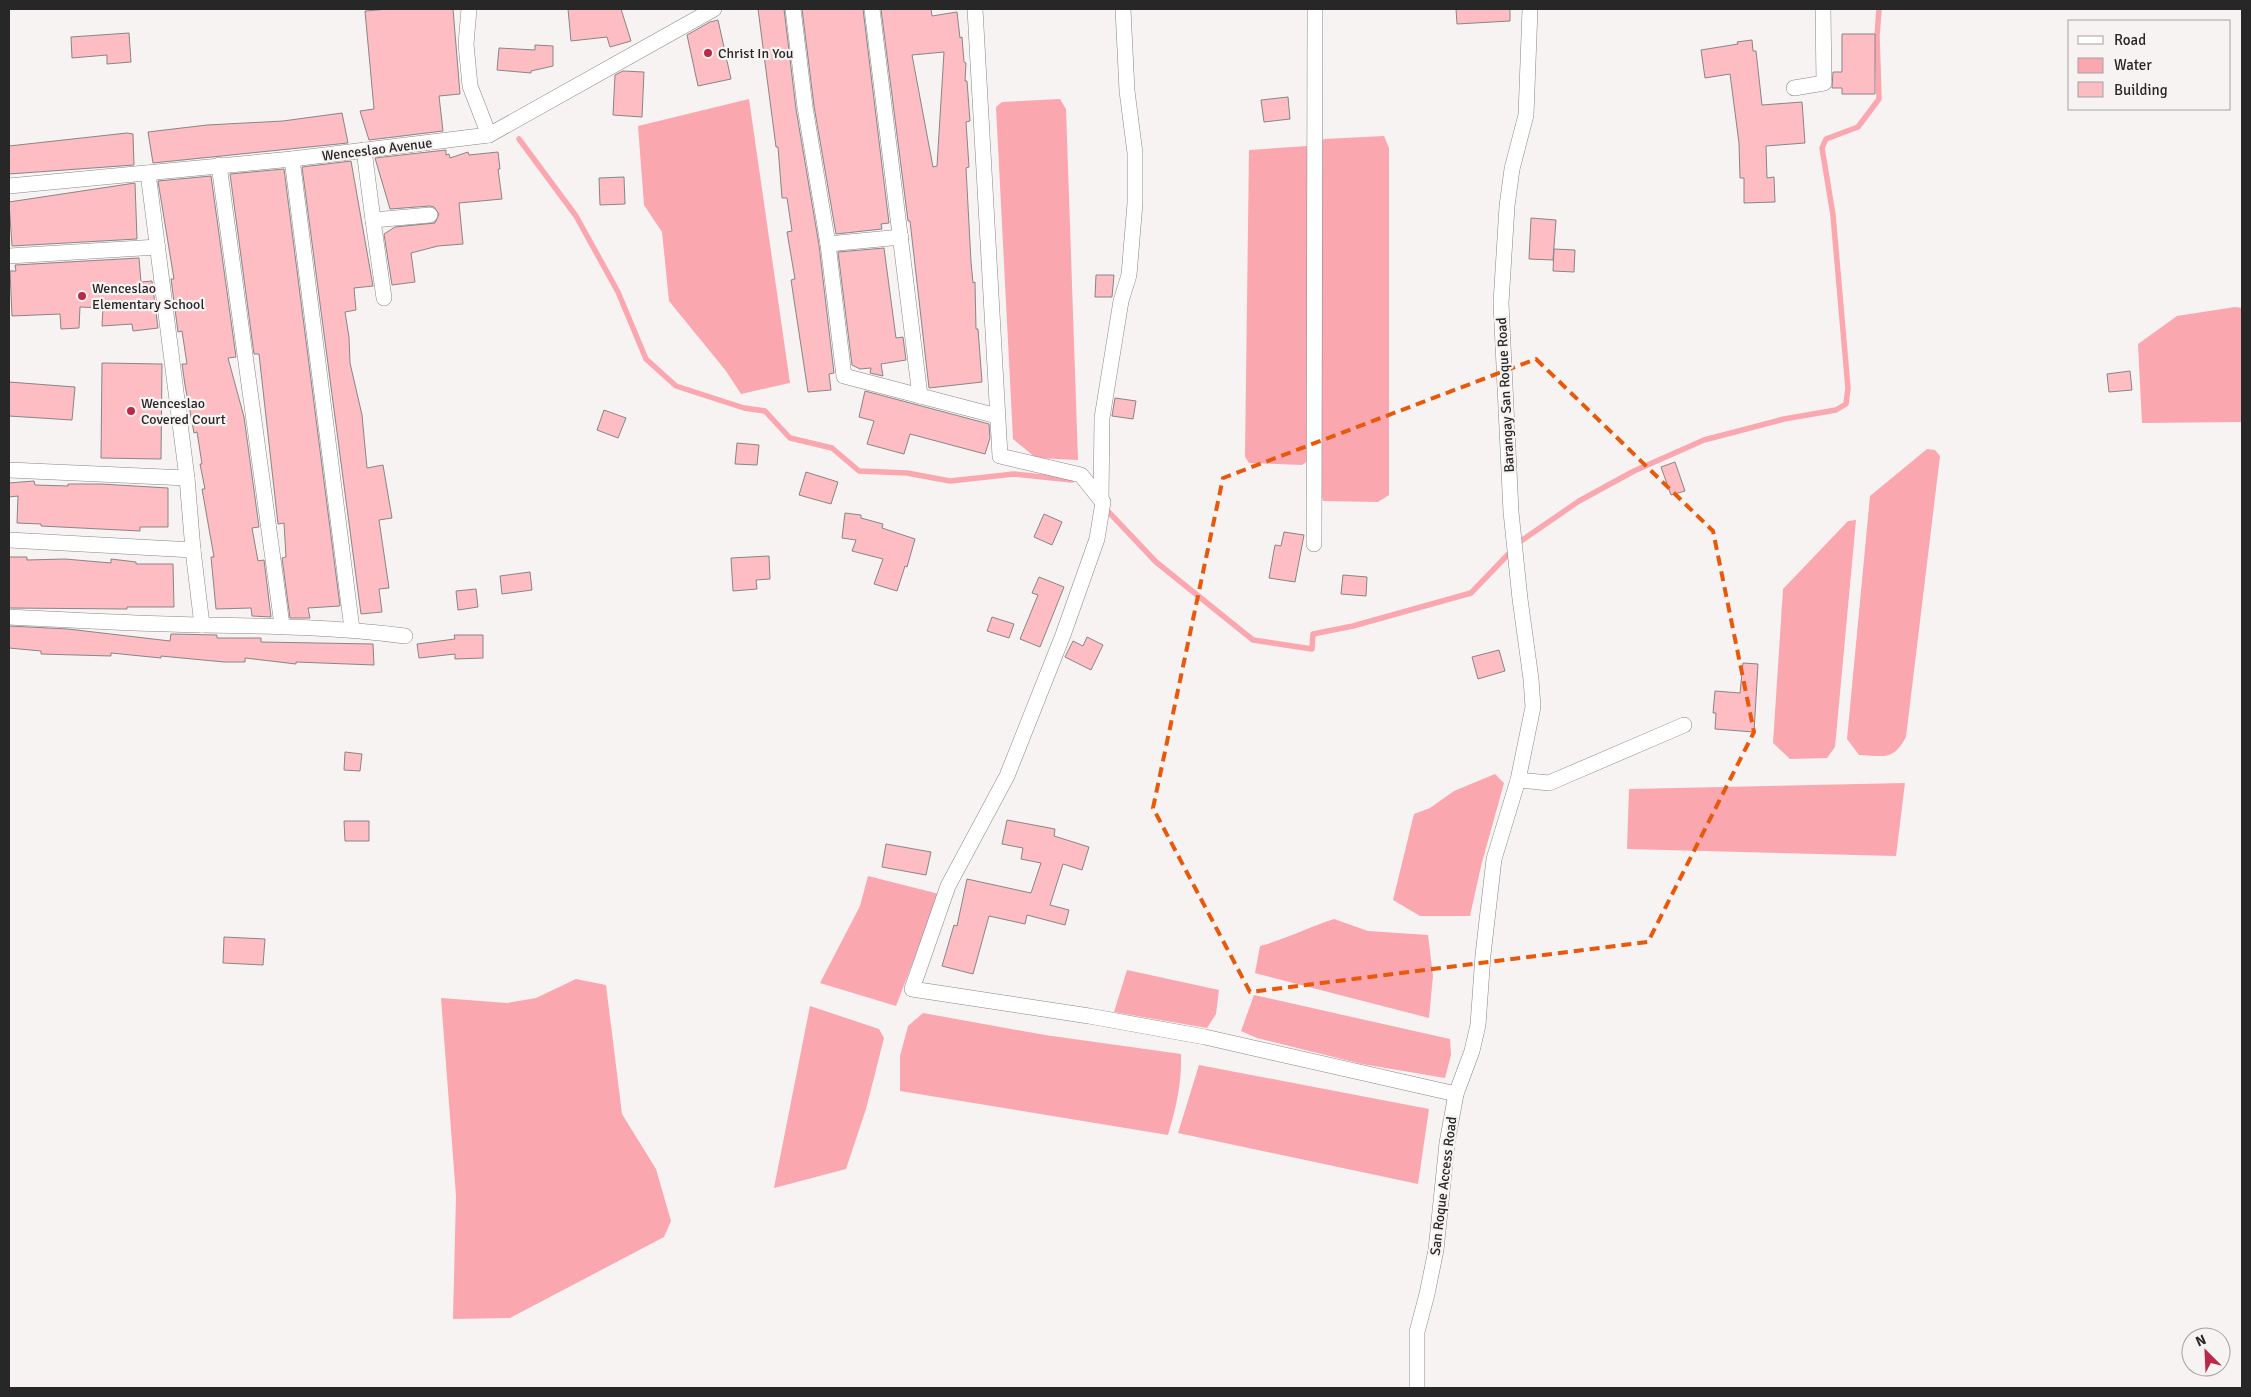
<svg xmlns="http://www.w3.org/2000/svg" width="2251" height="1397" viewBox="0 0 2251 1397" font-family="Signika,sans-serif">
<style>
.water{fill:#fba7af}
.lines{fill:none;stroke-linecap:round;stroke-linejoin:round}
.stream{stroke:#fba7af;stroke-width:5.5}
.building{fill:#fdbdc2;stroke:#898586;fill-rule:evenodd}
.minor-casing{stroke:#898686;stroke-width:16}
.minor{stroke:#fff;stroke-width:15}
.marked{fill:none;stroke:#e8590c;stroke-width:4;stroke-dasharray:10 6;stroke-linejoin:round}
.poi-dot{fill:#ba294a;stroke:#f7f3f3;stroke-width:2}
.labels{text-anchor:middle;stroke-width:4.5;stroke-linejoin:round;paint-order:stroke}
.poi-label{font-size:14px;fill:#282727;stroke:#f7f3f3;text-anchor:start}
.street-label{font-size:14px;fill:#282727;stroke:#f7f3f3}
</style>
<rect width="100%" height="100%" fill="#f7f3f3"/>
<g class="water">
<path d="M749 99 790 383 741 394 726 371 669 301 662 232 644 205 638 126Z"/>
<path d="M1060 99 1066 109 1078 460 1036 458 1013 439 996 107 1002 102Z"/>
<path d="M1384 136 1389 148V495L1378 502 1323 501 1320 489 1317 145 1324 139Z"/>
<path d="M1307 146 1311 152 1309 460 1302 465 1249 463 1245 457 1249 150Z"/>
<path d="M2235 307 2242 308V422L2142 423 2138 344 2177 316Z"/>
<path d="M1927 449 1935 450 1940 456 1906 737C1893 761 1885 756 1859 755L1847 739 1870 496Z"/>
<path d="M1856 520 1835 747 1827 758 1790 759 1773 743 1783 589 1848 521Z"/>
<path d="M1495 774 1504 783 1481 866 1470 916H1420L1393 900 1414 814 1430 808 1454 791Z"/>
<path d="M1905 783 1896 856 1627 849 1629 789Z"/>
<path d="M868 876 939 894 896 1006 820 983 860 906Z"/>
<path d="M1334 919 1368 931 1428 935 1433 976 1429 1018 1255 973 1260 946C1286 939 1309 927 1334 919Z"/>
<path d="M1127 970 1219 990 1216 1014 1207 1028 1114 1012Z"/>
<path d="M576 979 606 985 622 1114 656 1169 671 1221 664 1237 510 1318 453 1319 456 1196 441 998 507 1003 536 998Z"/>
<path d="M1254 995 1450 1039 1451 1055 1445 1078 1362 1064 1257 1038 1241 1031Z"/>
<path d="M810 1006 879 1029 884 1038 866 1109 846 1169 774 1188Z"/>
<path d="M923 1013 1045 1035 1181 1054C1182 1082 1176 1108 1168 1135L900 1091V1056L908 1026Z"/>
<path d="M1199 1065 1429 1109 1418 1184 1178 1133Z"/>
</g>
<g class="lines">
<g class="stream">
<path d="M519 139 576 216 618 292 646 359 676 386 744 408 765 411 790 438 832 448 859 471 907 473 950 481 1014 474 1072 480"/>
<path d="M1105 508 1156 562 1253 640 1312 649 1313 634 1353 626 1471 593 1521 541 1579 501 1634 471 1704 440 1784 419 1836 410 1846 404 1848 388 1833 215 1822 148 1826 139 1858 127 1879 99 1877 36 1879 9"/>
</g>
</g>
<g class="building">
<path d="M389 9H453L460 94 439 96 443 131 369 140 360 111 374 109 365 11Z"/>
<path d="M568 9H621L631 41 610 47 607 37 571 41Z"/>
<path d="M758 9H784L796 109 819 245 834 373 829 374 831 390 808 392 791 280 795 279 787 232 792 231 787 198H782L778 147H776Z"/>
<path d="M802 9H863L889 223 881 224 882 229 836 234 814 106Z"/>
<path d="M881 9H931L932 16 957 12 960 38 962 37 964 62 966 63 965 81H967L970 121 966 122 969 167 966 168 971 262 973 283 975 282 976 329H978L982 382 929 388 910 221H908ZM944 52 937 166 933 167 912 55Z"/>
<path d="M1456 9H1510V21L1457 24Z"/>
<path d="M718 20 731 79 698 86 687 35 710 22Z"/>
<path d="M129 33 131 62 107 64V55L72 58 71 37Z"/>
<path d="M1842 34H1875V94H1842V88H1832L1833 72H1842Z"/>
<path d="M1752 40 1753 51H1756L1762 105 1802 102 1805 143 1766 146 1767 178 1774 177 1775 202 1744 203V178H1740L1739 143 1730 74 1705 78 1701 50 1738 44 1737 42Z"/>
<path d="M535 45 553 46V66L531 71V73L497 70 499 48 535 50Z"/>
<path d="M623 71 644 72 642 117 613 115 615 75Z"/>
<path d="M1288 97 1290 119 1264 122 1261 100Z"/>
<path d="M342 113 348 143 153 163 148 132 207 125 283 121Z"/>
<path d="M127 133 133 134 134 165 9 174V146Z"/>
<path d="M446 150V155L449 154 450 158 468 152 469 155 498 152 500 169H498L502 199 459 203 463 244 438 246 411 253 415 282 392 285 384 234 395 227 435 223 439 214 434 207 430 206 390 209 375 158Z"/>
<path d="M351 161 373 286 354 288 356 310 345 312 349 337 350 363 362 415 367 468 383 465 392 518 379 520 389 588 379 589 382 612 361 614 302 167Z"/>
<path d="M284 169 340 606 308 608 310 618H290L282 558 286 557 284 523 278 524 259 354H254L230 174Z"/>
<path d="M211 176 236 357 228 358 244 417 259 527 252 528 258 561 264 560 271 617 252 616 251 608 216 609 211 557H214L202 489H205L200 464H202L197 432 194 433 185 385 182 364H187L182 331 178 332 171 279H174L158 181Z"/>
<path d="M624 177 625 204 600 205 599 178Z"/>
<path d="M135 183 137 239 12 246 9 202Z"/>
<path d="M1531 218 1556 220 1553 260 1529 259Z"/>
<path d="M884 248 896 338 903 337 906 360 881 364 883 376 870 373 871 368 860 369 852 365 838 252Z"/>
<path d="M1554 249 1575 250 1574 272 1553 271Z"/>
<path d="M139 258 141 282 152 281 158 328 133 331 132 324 102 326 103 308 80 307 79 328 61 329 60 314 12 316 10 271H16L15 265Z"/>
<path d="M1096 275H1114L1112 297H1095Z"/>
<path d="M102 363 162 364 161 459 101 458Z"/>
<path d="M2130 371 2132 390 2109 392 2107 374Z"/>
<path d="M9 382 75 387 72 420 9 416Z"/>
<path d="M865 391 989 424 990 438 985 454 910 434 904 454 867 444 874 421 859 417Z"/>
<path d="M1115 398 1136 401 1133 419 1112 416Z"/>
<path d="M604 410 626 418 618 438 597 430Z"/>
<path d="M737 443 759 445 757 465 735 464Z"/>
<path d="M1675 462 1685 491 1671 495 1661 467Z"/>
<path d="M806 472 838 482 831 504 799 495Z"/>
<path d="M34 481 35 485 68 486V484H101L168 488V527H140V531L41 526V524L17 523 18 496 9 497V483Z"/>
<path d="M845 513 861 515V518L883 524 882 528 915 539 907 567 905 566 897 591 874 584 883 559 852 551 856 540 842 538Z"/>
<path d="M1044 514 1062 522 1052 545 1034 537Z"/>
<path d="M1284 532 1304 535 1295 582 1269 578 1275 545 1281 546Z"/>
<path d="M769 556 770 579 756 580 757 589 733 591 731 558Z"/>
<path d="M9 557H27V560L65 559 111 563V559L136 562V564H173L174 607H127V609L9 608Z"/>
<path d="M530 572 532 590 502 594 500 576Z"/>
<path d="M1343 575 1367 577 1366 596 1341 594Z"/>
<path d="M1039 577 1064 587 1040 647 1020 639 1038 595 1032 593Z"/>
<path d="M476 589 478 607 458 610 456 591Z"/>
<path d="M992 617 1014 624 1009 638 987 631Z"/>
<path d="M9 626 68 629 170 641 171 634 217 635V638H261V642L373 644 374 665 296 662V664L245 658V662H224L161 656V658L111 653V656L41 654V651L9 648Z"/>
<path d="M454 635H483V658L455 659V654L419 658 417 644 455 639Z"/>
<path d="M1087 637 1103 645 1091 670 1065 657 1073 641 1083 646Z"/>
<path d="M1499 650 1505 671 1478 679 1472 657Z"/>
<path d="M1743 663 1758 664 1754 732 1715 729 1716 713H1713L1715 691 1740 693Z"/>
<path d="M345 752 362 754 360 771 344 770Z"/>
<path d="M1007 820 1055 829 1054 836 1089 847 1082 870 1063 864 1050 905 1069 910 1065 925 1027 915 1025 924 989 916 973 974 942 966 954 925 957 926 967 879 1031 893 1041 863 1021 859 1023 848 1002 844Z"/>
<path d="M344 821H369V841H345Z"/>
<path d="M886 844 931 852 926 875 882 867Z"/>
<path d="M224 937 265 939 263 965 223 963Z"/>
</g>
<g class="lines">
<defs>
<g id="minor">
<path d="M469 9 466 44 470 86 489 135"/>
<path d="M793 9 805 107 828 244 844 376 997 416"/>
<path d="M872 9 920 396"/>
<path d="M975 9 1000 456 1081 475 1101 500"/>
<path d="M1123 9 1127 91 1135 153V203L1129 275 1121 301 1102 418 1101 500 1103 502 1097 539 1063 635 1007 776 948 886 912 989 1089 1016 1205 1037 1456 1094"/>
<path d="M1794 88 1824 83 1823 9"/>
<path d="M364 150 373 220 430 215"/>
<path d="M292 159 352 629"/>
<path d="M219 165 282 625"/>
<path d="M148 173 187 478 193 550 202 625"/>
<path d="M9 186 292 159 489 135 714 9"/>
<path d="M373 220 384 298"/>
<path d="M828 244 901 237"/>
<path d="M9 256 158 247"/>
<path d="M9 470 187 478"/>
<path d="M9 540 193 550"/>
<path d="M1314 544 1315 9"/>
<path d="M9 617C73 620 138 624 203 625 271 626 337 627 405 636"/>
<path d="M1518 780 1549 783 1684 725"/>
<path d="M1417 1388V1332L1427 1294 1436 1250 1447 1143 1456 1094 1472 1051 1478 1025 1483 955 1494 859 1518 780 1533 707 1531 679 1520 599 1511 512 1501 303 1507 206 1512 169 1526 115 1530 9"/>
</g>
</defs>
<use href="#minor" class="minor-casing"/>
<use href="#minor" class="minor"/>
</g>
<path class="marked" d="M1536 359 1713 531 1754 732 1648 942 1250 992 1153 808 1223 478Z"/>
<g class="poi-dot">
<circle cx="708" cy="53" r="5"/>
<circle cx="82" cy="296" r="5"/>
<circle cx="131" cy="411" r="5"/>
</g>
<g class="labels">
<g class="poi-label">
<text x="718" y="58">Christ In You</text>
<text x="92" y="293">Wenceslao<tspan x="92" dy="16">Elementary School</tspan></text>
<text x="141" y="408">Wenceslao<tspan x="141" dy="16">Covered Court</tspan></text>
</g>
<g class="street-label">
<text transform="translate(377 149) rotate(-7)" y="5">Wenceslao Avenue</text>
<text transform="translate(1505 395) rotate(-93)" y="5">Barangay San Roque Road</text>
<text transform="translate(1443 1186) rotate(-83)" y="5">San Roque Access Road</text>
</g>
</g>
<rect width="2251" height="1397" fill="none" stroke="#282727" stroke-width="20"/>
<rect x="2068" y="20" width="162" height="90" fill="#f7f3f3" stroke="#a4a1a1"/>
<rect x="2078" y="36" width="25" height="8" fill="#ffffff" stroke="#a4a1a1"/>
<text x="2114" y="45" font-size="15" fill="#282727">Road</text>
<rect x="2078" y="58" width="25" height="15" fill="#fba7af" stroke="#a4a1a1"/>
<text x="2114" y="70" font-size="15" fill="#282727">Water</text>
<rect x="2078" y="82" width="25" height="15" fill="#fdbdc2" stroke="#a4a1a1"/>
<text x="2114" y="95" font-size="15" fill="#282727">Building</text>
<g transform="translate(2206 1352) rotate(336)"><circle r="24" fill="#f7f3f3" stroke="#a4a1a1"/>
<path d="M0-4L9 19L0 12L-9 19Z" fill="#ba294a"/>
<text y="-8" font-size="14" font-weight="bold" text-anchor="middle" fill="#282727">N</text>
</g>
</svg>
